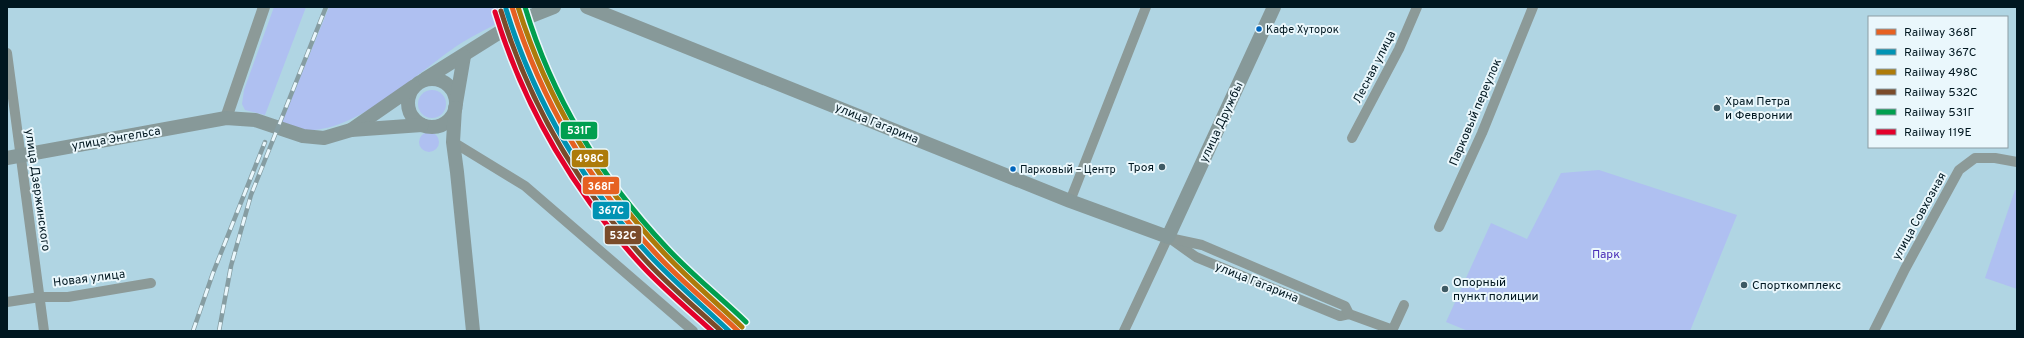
<svg xmlns="http://www.w3.org/2000/svg" width="2024" height="338" viewBox="0 0 2024 338" font-family="Overpass,sans-serif">
<style>
.green{fill:#afc0f1}
.lines{fill:none;stroke-linecap:round;stroke-linejoin:round}
.minor{stroke:#8c9a98;stroke-width:10}
.tertiary{stroke:#8c9a98;stroke-width:12}
.secondary{stroke:#879999;stroke-width:14}
.rail-casing{stroke:#869da2;stroke-width:4.5}
.rail{stroke:#eaf7fc;stroke-width:3;stroke-dasharray:9;stroke-linecap:butt}
.rail-1-casing{stroke:#eaf7fc;stroke-width:8}
.rail-2-casing{stroke:#eaf7fc;stroke-width:8}
.rail-3-casing{stroke:#eaf7fc;stroke-width:8}
.rail-4-casing{stroke:#eaf7fc;stroke-width:8}
.rail-5-casing{stroke:#eaf7fc;stroke-width:8}
.rail-6-casing{stroke:#eaf7fc;stroke-width:8}
.rail-1{stroke:#e66122;stroke-width:5}
.rail-2{stroke:#0093b4;stroke-width:5}
.rail-3{stroke:#ad7b0a;stroke-width:5}
.rail-4{stroke:#7a4b2a;stroke-width:5}
.rail-5{stroke:#009f4f;stroke-width:5}
.rail-6{stroke:#e4002b;stroke-width:5}
.bus-dot{fill:#0065bd;stroke:#eaf7fc;stroke-width:1.5}
.poi-dot{fill:#3e5a64;stroke:#eaf7fc;stroke-width:1.5}
.labels{text-anchor:middle;stroke-width:4;stroke-linejoin:round;paint-order:stroke}
.bus-label{font-size:11px;fill:#001720;stroke:#eaf7fc;text-anchor:start}
.street-label{font-size:12px;fill:#001720;stroke:#eaf7fc}
.poi-label{font-size:12px;fill:#001720;stroke:#eaf7fc;text-anchor:start}
.park-label{font-size:12px;fill:#4a2fb7;stroke:#eaf7fc}
.line-badge{stroke:#eaf7fc;stroke-width:1.5}
.badge-label{font-size:11px;text-anchor:middle;font-weight:bold;fill:#fff}
</style>
<rect width="100%" height="100%" fill="#b0d5e3"/>
<g class="green">
<path d="M274 7H306L265 115 245 110 242 104 244 90Z"/>
<path d="M329 7H505L506 10 495 13 498 23C487 29 474 35 463 42 420 69 359 133 305 130 298 129 289 124 282 122Z"/>
<circle cx="432" cy="104" r="14"/>
<circle cx="429" cy="142" r="10"/>
<path d="M1599 170 1737 215 1690 331H1468L1446 322 1491 223 1527 239 1561 173Z"/>
<path d="M2015 190H2017V289L1985 278Z"/>
</g>
<g class="lines">
<g class="minor">
<path d="M7 53 44 331"/>
<path d="M1352 138 1399 49 1417 7"/>
<path d="M453 142 525 186 693 331"/>
<path d="M1070 201 1146 7"/>
<path d="M1439 227 1482 133 1533 7"/>
<path d="M1168 237 1196 257 1340 316 1349 314 1393 330"/>
<path d="M1174 239 1202 245 1345 306 1349 314"/>
<path d="M7 302 40 297H68L151 283"/>
<path d="M1124 331 1168 237"/>
<path d="M1392 331 1404 305"/>
<path d="M1874 331 1905 269 1959 170 1975 158H1995L2017 162"/>
</g>
<path class="tertiary" d="M226 118 264 7"/>
<g class="secondary">
<path d="M587 7 1070 201 1168 237 1274 7"/>
<circle cx="432" cy="103" r="24"/>
<path d="M425 79 516 22 554 7"/>
<path d="M456 103 464 56"/>
<path d="M455 108 453 142 457 172 473 331"/>
<path d="M351 130 413 87"/>
<path d="M7 158 226 118 255 120 303 136 324 138 351 130 422 125"/>
</g>
<defs>
<g id="rail">
<path d="M193 331 213 273 265 142"/>
<path d="M219 331 231 266 251 195 326 7"/>
</g>
</defs>
<use href="#rail" class="rail-casing"/>
<use href="#rail" class="rail"/>
<defs>
<path id="rail-1" d="M512 7C541 100 591 185 658 256 683 283 712 306 738 331"/>
<path id="rail-2" d="M506 9C535 103 586 189 654 260 678 285 704 307 729 331"/>
<path id="rail-3" d="M518 7C547 99 597 182 663 252 688 279 716 302 742 327"/>
<path id="rail-4" d="M501 11C530 106 581 192 650 265 672 288 697 309 721 331"/>
<path id="rail-5" d="M525 7C552 97 602 179 667 248 691 274 720 297 746 322"/>
<path id="rail-6" d="M495 12C524 108 576 196 645 269 666 291 689 310 712 331"/>
</defs>
<use href="#rail-1" class="rail-1-casing"/>
<use href="#rail-2" class="rail-2-casing"/>
<use href="#rail-3" class="rail-3-casing"/>
<use href="#rail-4" class="rail-4-casing"/>
<use href="#rail-5" class="rail-5-casing"/>
<use href="#rail-6" class="rail-6-casing"/>
<use href="#rail-1" class="rail-1"/>
<use href="#rail-2" class="rail-2"/>
<use href="#rail-3" class="rail-3"/>
<use href="#rail-4" class="rail-4"/>
<use href="#rail-5" class="rail-5"/>
<use href="#rail-6" class="rail-6"/>
</g>
<g class="bus-dot">
<circle cx="1259" cy="29" r="3.5"/>
<circle cx="1013" cy="169" r="3.5"/>
</g>
<g class="poi-dot">
<circle cx="1717" cy="108" r="4"/>
<circle cx="1162" cy="167" r="4"/>
<circle cx="1744" cy="285" r="4"/>
<circle cx="1445" cy="289" r="4"/>
</g>
<g class="labels">
<g class="bus-label">
<text x="1266" y="33">Кафе Хуторок</text>
<text x="1020" y="173">Парковый – Центр</text>
</g>
<g class="street-label">
<text transform="translate(1374 67) rotate(-63)" y="4">Лесная улица</text>
<text transform="translate(1475 112) rotate(-67)" y="4">Парковый переулок</text>
<text transform="translate(1221 122) rotate(-65)" y="4">улица Дружбы</text>
<text transform="translate(877 123) rotate(22)" y="4">улица Гагарина</text>
<text transform="translate(116 138) rotate(-10)" y="4">улица Энгельса</text>
<text transform="translate(38 190) rotate(82)" y="4">улица Дзержинского</text>
<text transform="translate(1919 216) rotate(-61)" y="4">улица Совхозная</text>
<text transform="translate(89 278) rotate(-7)" y="4">Новая улица</text>
<text transform="translate(1257 282) rotate(22)" y="4">улица Гагарина</text>
</g>
<g class="poi-label">
<text x="1725" y="105">Храм Петра<tspan x="1725" dy="14">и Февронии</tspan></text>
<text x="1154" y="171" text-anchor="end">Троя</text>
<text x="1453" y="286">Опорный<tspan x="1453" dy="14">пункт полиции</tspan></text>
<text x="1752" y="289">Спорткомплекс</text>
</g>
<g class="park-label">
<text x="1606" y="258">Парк</text>
</g>
</g>
<g class="line-badge">
<rect x="560" y="121" width="38" height="19" rx="4" fill="#009f4f"/>
<rect x="571" y="149" width="38" height="19" rx="4" fill="#ad7b0a"/>
<rect x="582" y="176" width="38" height="19" rx="4" fill="#e66122"/>
<rect x="592" y="201" width="38" height="19" rx="4" fill="#0093b4"/>
<rect x="604" y="225" width="38" height="20" rx="4" fill="#7a4b2a"/>
</g>
<g class="badge-label">
<text x="579" y="134">531Г</text>
<text x="590" y="162">498С</text>
<text x="601" y="190">368Г</text>
<text x="611" y="214">367С</text>
<text x="623" y="239">532С</text>
</g>
<rect width="2024" height="338" fill="none" stroke="#001720" stroke-width="16"/>
<rect x="1868" y="16" width="140" height="132" fill="#eaf7fc" stroke="#8c9da4"/>
<rect x="1876" y="29" width="20" height="6" fill="#e66122" stroke="#8c9da4"/>
<text x="1904" y="36" font-size="12" fill="#001720">Railway 368Г</text>
<rect x="1876" y="49" width="20" height="6" fill="#0093b4" stroke="#8c9da4"/>
<text x="1904" y="56" font-size="12" fill="#001720">Railway 367С</text>
<rect x="1876" y="69" width="20" height="6" fill="#ad7b0a" stroke="#8c9da4"/>
<text x="1904" y="76" font-size="12" fill="#001720">Railway 498С</text>
<rect x="1876" y="89" width="20" height="6" fill="#7a4b2a" stroke="#8c9da4"/>
<text x="1904" y="96" font-size="12" fill="#001720">Railway 532С</text>
<rect x="1876" y="109" width="20" height="6" fill="#009f4f" stroke="#8c9da4"/>
<text x="1904" y="116" font-size="12" fill="#001720">Railway 531Г</text>
<rect x="1876" y="129" width="20" height="6" fill="#e4002b" stroke="#8c9da4"/>
<text x="1904" y="136" font-size="12" fill="#001720">Railway 119Е</text>
</svg>
